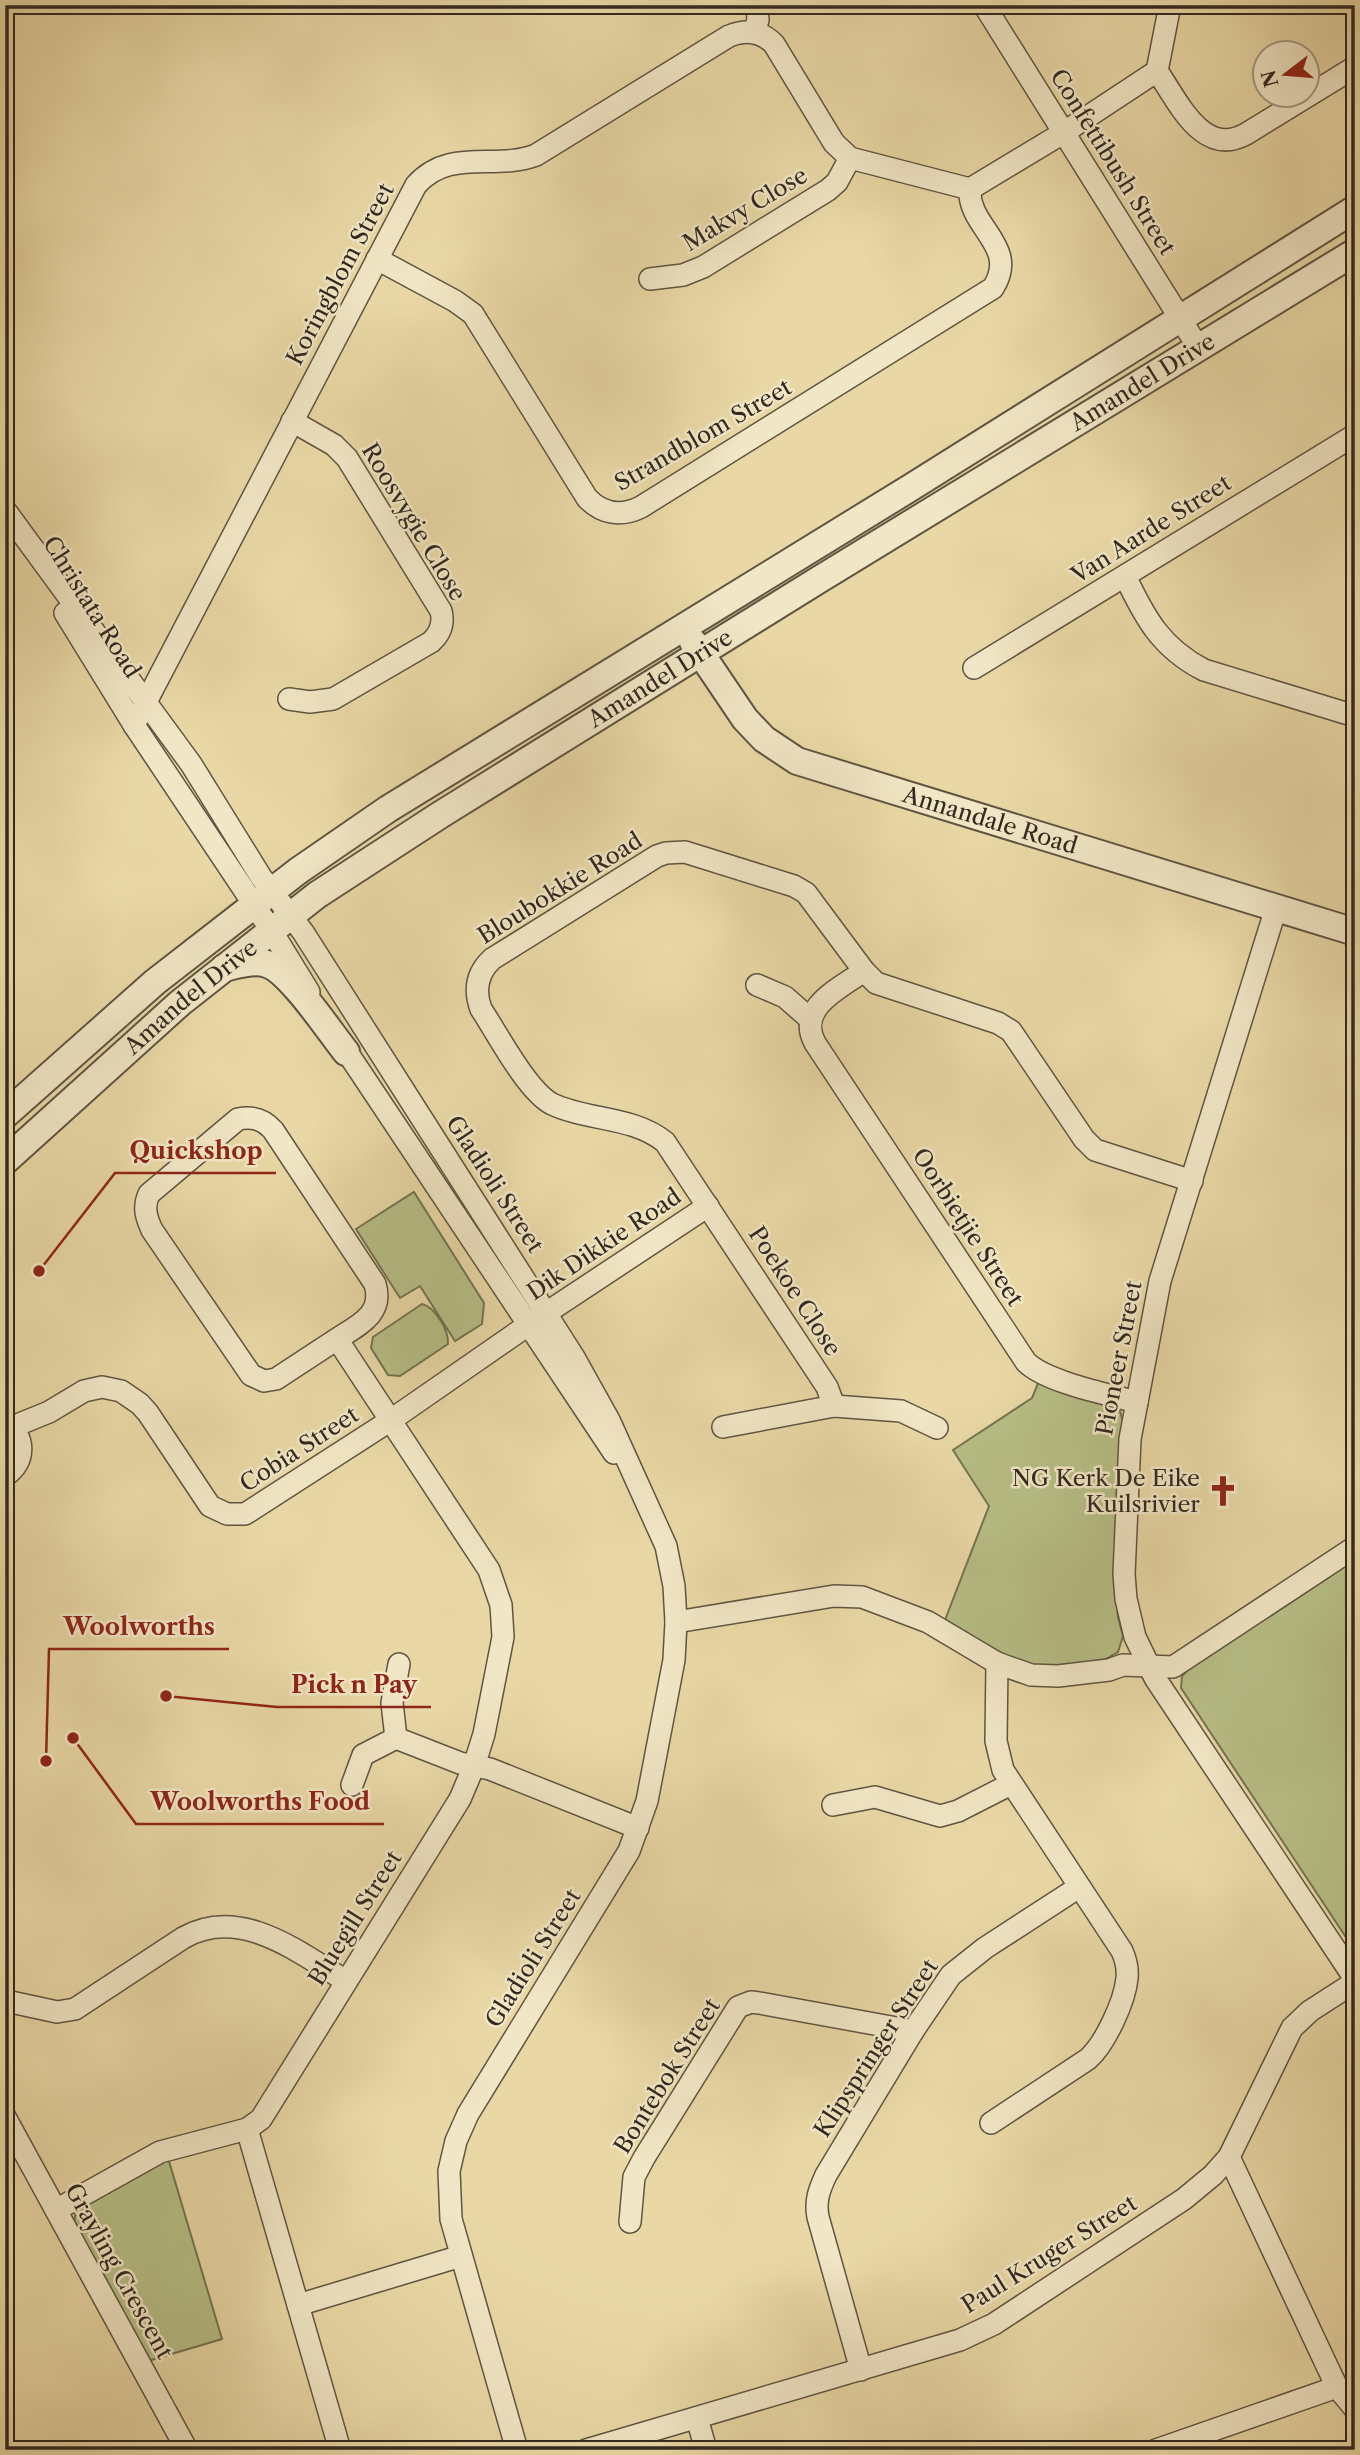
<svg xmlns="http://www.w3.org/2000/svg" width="1360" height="2455" viewBox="0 0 1360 2455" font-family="'Libre Caslon Text',serif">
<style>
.green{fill:#b7be86;stroke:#747453;stroke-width:2}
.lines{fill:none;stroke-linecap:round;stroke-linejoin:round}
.minor-casing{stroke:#605542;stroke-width:24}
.tertiary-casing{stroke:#605542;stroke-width:30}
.minor{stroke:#f1e6c5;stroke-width:21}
.tertiary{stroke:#f1e6c5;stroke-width:26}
.labels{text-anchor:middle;stroke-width:5;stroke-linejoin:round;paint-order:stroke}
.street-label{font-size:23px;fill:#322920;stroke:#f1e6c5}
.poi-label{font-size:23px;fill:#322920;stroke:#f1e6c5;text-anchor:end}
.leader{fill:none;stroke:#8f2418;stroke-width:2.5}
.callout-dot{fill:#8f2418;stroke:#f1e6c5;stroke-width:2.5}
.callout-label{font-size:24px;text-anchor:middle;font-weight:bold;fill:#8f2418;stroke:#f1e6c5;stroke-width:5;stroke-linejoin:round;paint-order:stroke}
</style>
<rect width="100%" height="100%" fill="#e9d8a6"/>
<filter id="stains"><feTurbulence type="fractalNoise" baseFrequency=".00286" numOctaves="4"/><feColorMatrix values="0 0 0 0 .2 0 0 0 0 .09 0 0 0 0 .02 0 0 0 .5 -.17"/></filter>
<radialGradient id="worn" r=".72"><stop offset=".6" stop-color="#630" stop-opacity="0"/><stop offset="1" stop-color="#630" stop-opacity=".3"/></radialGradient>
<g class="green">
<path d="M414 1192 484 1303 482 1324 455 1341 420 1286 400 1298 356 1229Z"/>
<path d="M422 1304C435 1307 449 1330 448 1344L400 1376 388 1375 371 1348 373 1337Z"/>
<path d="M1039 1381 1116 1406 1120 1411 1123 1422 1118 1463 1115 1579 1118 1617 1123 1636 1118 1652 1102 1661 1038 1667 1007 1658 945 1620 989 1506 953 1450 1032 1398Z"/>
<path d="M1355 1558V1951L1181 1688 1182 1676 1189 1669Z"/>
<path d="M168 2158 222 2339 148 2361 74 2223 76 2209Z"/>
</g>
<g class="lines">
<defs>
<g id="minor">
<path d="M984 5 1198 347"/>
<path d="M754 32 758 20 757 5"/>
<path d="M1157 71C1178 101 1202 158 1246 134L1355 67"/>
<path d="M377 259 455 301 473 314 587 498C602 514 621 517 641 507L993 288C1020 246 967 227 970 189"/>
<path d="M650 279 683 275 703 267 828 190 837 182 850 158"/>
<path d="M5 510 191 764 261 877 303 932 575 1359 609 1420 666 1546 674 1586 676 1622 674 1660 647 1801 629 1851 468 2114 456 2141 449 2171 451 2219 517 2450"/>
<path d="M1125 576C1145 618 1161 648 1204 670L1355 716"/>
<path d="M65 613 134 725 271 930 309 992"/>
<path d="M974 668 1355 435"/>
<path d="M289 699 310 702 333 699 431 642C441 633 444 623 441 611L347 458 334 445 292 421"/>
<path d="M134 725 416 185C450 147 495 171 536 155L729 36C746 29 761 31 774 44L834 143 850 158 970 189 1063 133 1157 71 1170 5"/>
<path d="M1276 908 1160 1281 1130 1439 1124 1574 1126 1599 1135 1637 1155 1678 1355 1979"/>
<path d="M864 971C840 988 796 1008 815 1043L1026 1362C1046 1382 1107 1394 1137 1402"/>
<path d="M757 985 785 997 810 1019"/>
<path d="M339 1040 614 1453"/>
<path d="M834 1406 827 1387 665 1142C633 1116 588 1121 552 1104 527 1091 497 1033 481 1009 474 990 477 973 492 959L657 856 666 853 685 852 794 886 806 893 864 971 876 983 998 1023 1011 1031 1084 1139 1095 1150 1192 1181"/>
<path d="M5 1422C26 1437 26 1461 5 1476"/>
<path d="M12 1427 49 1412 84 1391 102 1387 121 1391 140 1404 148 1413 210 1506 227 1514H245L391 1420 528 1325 708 1206"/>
<path d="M723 1427 834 1406 901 1411 937 1428"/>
<path d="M676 1622 834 1596 862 1597 928 1622 997 1663 1031 1675 1058 1676 1109 1670 1123 1665 1173 1667 1355 1547"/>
<path d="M399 1664 392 1703 396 1738 460 1763 490 1769 638 1828"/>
<path d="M352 1785 363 1755 396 1738"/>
<path d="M833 1805 875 1797 940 1816 958 1811 1011 1784"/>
<path d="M5 2003 11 2002 57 2012 75 2009 183 1938C240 1905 298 1952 346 1981"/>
<path d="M5 2117 187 2450"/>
<path d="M991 2123 1088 2059C1105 2044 1125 2001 1127 1978 1128 1969 1126 1960 1122 1951L1003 1770 996 1741 997 1663"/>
<path d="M247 2129 340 2450"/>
<path d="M1229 2157 1327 2366 1337 2387 1355 2409"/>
<path d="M56 2210 160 2152 247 2129 261 2119 460 1799 474 1766 484 1734 503 1637 501 1605 489 1570 337 1339 276 1379 264 1381 251 1375 152 1230C146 1217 143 1207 149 1194L238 1119C252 1116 263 1119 273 1130L375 1284C384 1314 359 1325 337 1339"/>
<path d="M630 2222 634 2177 644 2158 738 2007 751 2002 759 2003 913 2031"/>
<path d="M298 2305 461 2256"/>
<path d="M861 2370 818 2217C815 2201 819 2190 826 2175L913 2031 951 1975 985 1948 1079 1887"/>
<path d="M697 2418 706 2450"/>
<path d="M586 2450 960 2340 994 2324 1184 2199 1213 2175 1229 2157 1292 2028 1310 2011 1355 1982"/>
<path d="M1156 2450 1337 2387"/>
</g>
<g id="tertiary">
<path id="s1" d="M693 642 745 719 764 739 797 761 1355 932"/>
<path d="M224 968C237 965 254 959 267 964 290 971 329 1031 346 1052"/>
<path d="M5 1115 155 982 298 871 388 809 910 488 1355 209"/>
<path id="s2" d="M5 1161 180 1003 317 895 440 815 820 579 1355 252"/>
</g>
</defs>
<use href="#minor" class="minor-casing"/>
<use href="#tertiary" class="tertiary-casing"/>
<use href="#minor" class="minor"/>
<use href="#tertiary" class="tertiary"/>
</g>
<defs>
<symbol id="church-bare" viewBox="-9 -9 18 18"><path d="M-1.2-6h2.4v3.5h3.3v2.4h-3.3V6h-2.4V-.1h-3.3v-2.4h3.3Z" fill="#8f2418" stroke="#f1e6c5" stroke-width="2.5" paint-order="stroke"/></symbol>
</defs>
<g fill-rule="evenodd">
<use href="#church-bare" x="1201" y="1469" width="44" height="44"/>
</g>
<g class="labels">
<g class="street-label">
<text transform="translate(1113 162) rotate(58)" y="8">Confettibush Street</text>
<text transform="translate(745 209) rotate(-31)" y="8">Makvy Close</text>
<text transform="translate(340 274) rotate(-62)" y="8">Koringblom Street</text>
<text dy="8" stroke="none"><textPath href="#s2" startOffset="1382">Amandel Drive</textPath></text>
<text transform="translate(703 435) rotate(-30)" y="8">Strandblom Street</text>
<text transform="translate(414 522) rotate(59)" y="8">Roosvygie Close</text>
<text transform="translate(1151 529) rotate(-32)" y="8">Van Aarde Street</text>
<text transform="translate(92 607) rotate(58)" y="8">Christata Road</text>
<text dy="8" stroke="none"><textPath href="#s2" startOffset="816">Amandel Drive</textPath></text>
<text dy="8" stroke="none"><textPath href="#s1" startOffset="362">Annandale Road</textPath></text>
<text transform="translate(560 888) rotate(-32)" y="8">Bloubokkie Road</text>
<text dy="8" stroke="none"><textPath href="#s2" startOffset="248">Amandel Drive</textPath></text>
<text transform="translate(495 1184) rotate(57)" y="8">Gladioli Street</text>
<text transform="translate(968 1227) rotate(57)" y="8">Oorbietjie Street</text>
<text transform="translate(604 1244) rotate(-34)" y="8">Dik Dikkie Road</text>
<text transform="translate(795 1291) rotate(57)" y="8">Poekoe Close</text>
<text transform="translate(1119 1358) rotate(-79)" y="8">Pioneer Street</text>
<text transform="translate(299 1449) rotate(-33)" y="8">Cobia Street</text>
<text transform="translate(355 1918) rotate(-58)" y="8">Bluegill Street</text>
<text transform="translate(533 1958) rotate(-58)" y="8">Gladioli Street</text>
<text transform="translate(876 2048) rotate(-57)" y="8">Klipspringer Street</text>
<text transform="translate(667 2076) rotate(-58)" y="8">Bontebok Street</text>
<text transform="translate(1049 2254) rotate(-32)" y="8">Paul Kruger Street</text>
<text transform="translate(119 2271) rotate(61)" y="8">Grayling Crescent</text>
</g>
<g class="poi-label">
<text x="1200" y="1486">NG Kerk De Eike<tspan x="1200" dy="26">Kuilsrivier</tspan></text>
</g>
</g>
<path class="leader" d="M39 1271L115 1173H276M46 1761L49 1649H229M166 1696L277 1707H431M73 1738L136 1824H384"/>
<g class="callout-dot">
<circle cx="39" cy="1271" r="7"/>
<circle cx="46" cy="1761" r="7"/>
<circle cx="166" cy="1696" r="7"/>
<circle cx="73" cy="1738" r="7"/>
</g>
<g class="callout-label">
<text x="196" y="1159">Quickshop</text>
<text x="139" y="1635">Woolworths</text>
<text x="354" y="1693">Pick n Pay</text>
<text x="260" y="1810">Woolworths Food</text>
</g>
<rect width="1360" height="2455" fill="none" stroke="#e9d8a6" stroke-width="28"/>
<rect x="7" y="7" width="1346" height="2441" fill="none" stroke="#322920" stroke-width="3.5"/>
<rect x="14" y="14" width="1332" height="2427" fill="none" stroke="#322920" stroke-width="2"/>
<g transform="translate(1286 74) rotate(254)"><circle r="33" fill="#f1e6c5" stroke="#a59a83" stroke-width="2"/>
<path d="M0-5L12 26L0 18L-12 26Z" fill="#8f2418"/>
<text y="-10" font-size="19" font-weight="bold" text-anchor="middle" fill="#322920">N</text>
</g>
<rect width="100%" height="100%" filter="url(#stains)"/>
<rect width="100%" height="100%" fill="url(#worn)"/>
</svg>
